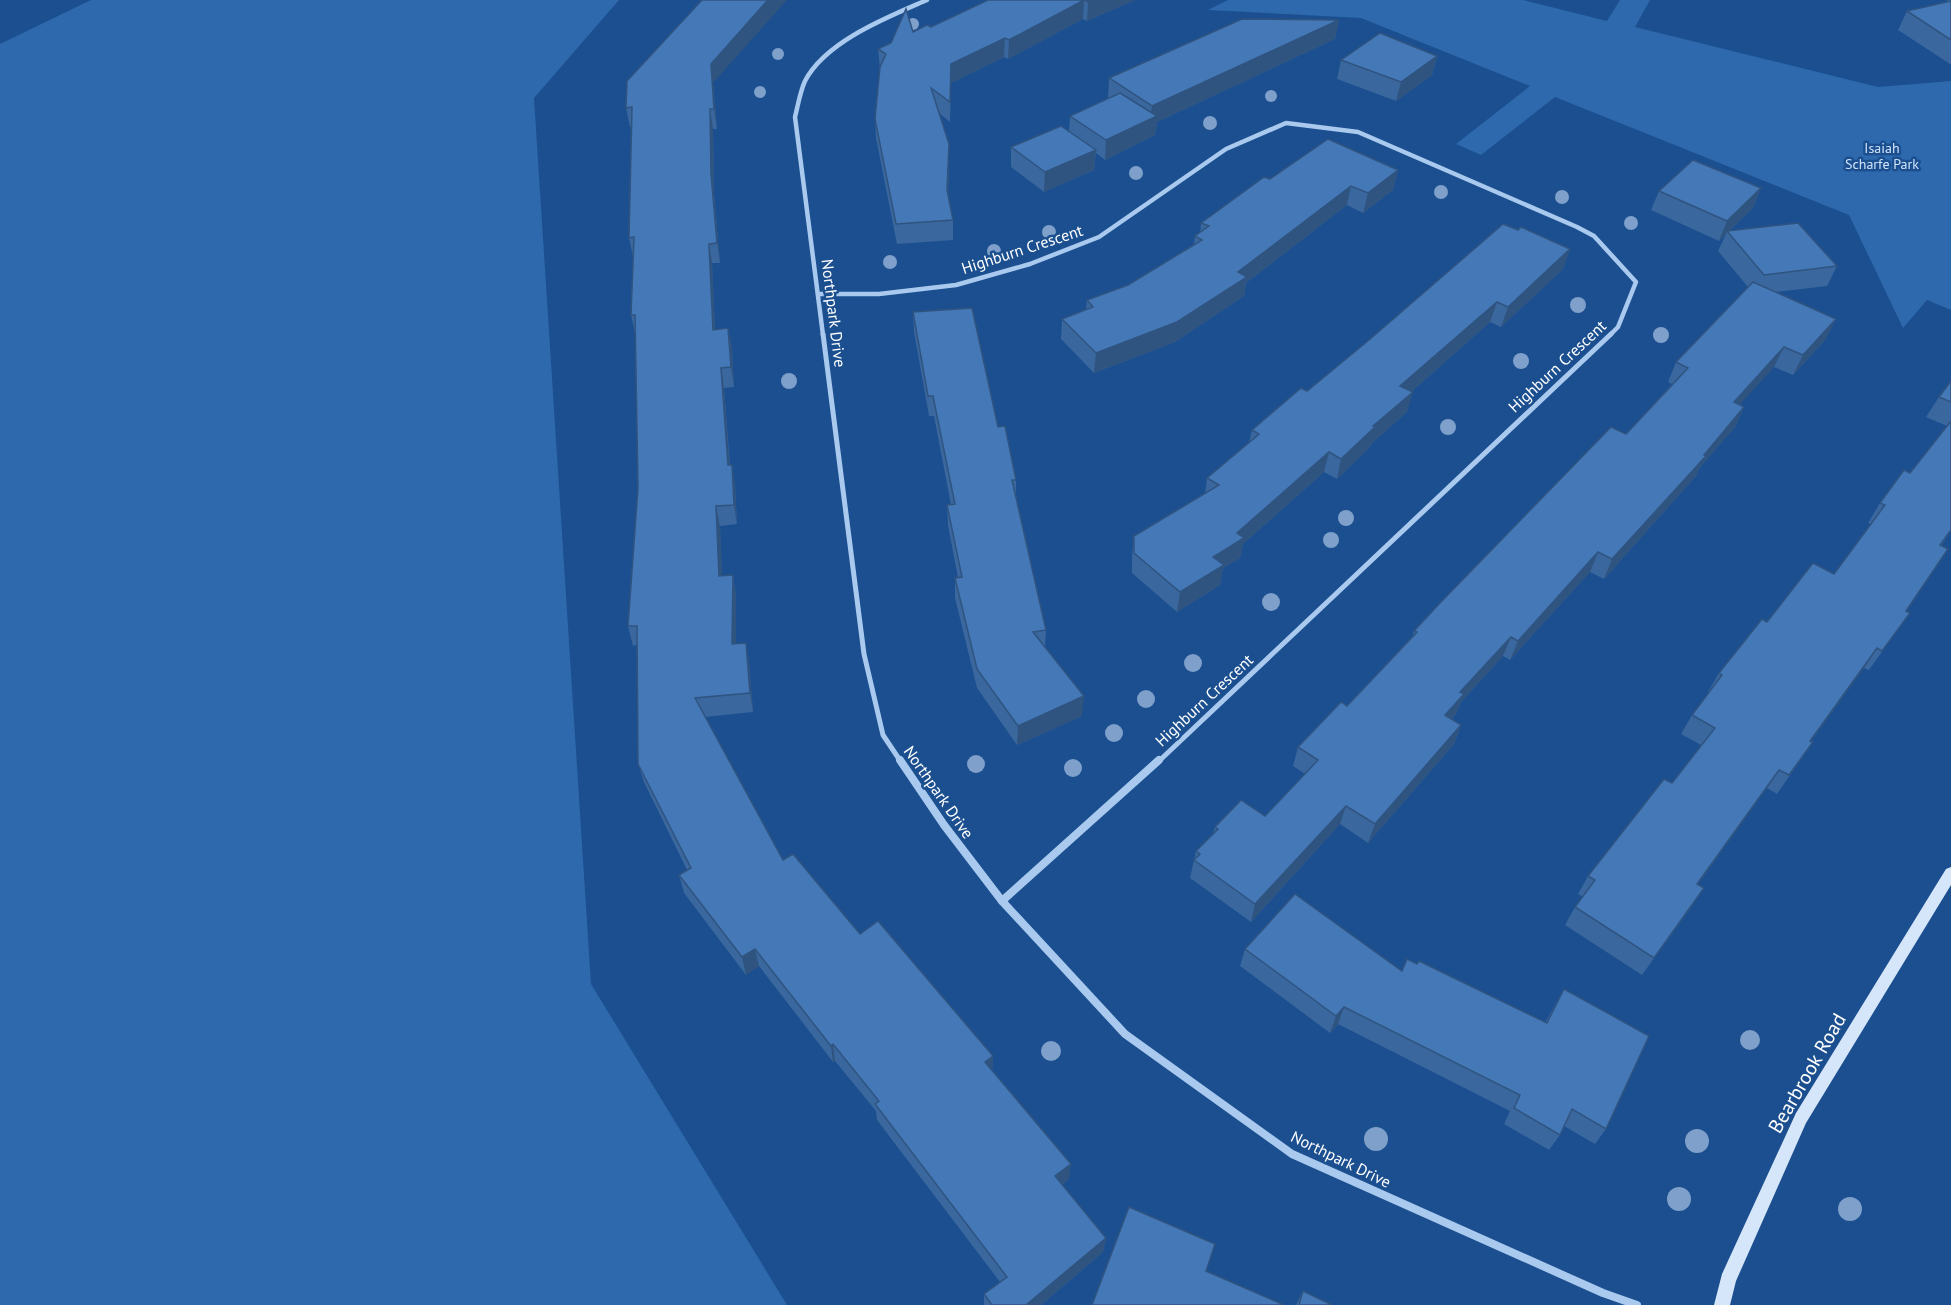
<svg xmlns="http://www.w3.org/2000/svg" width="1951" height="1305" viewBox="0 0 1951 1305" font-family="'PT Sans',sans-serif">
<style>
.green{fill:#2e69ad}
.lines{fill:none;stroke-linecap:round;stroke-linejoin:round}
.street-far2{stroke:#a9c9ee;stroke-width:4.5}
.street-far1{stroke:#a9c9ee;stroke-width:5}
.street{stroke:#a9c9ee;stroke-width:8}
.secondary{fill:#d6e6fa;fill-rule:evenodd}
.tree{fill:#7ea0ca}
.wall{fill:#3a679d}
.shaded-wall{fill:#305480}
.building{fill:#4478b7;stroke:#305480;stroke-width:1.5}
.labels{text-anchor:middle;stroke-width:5;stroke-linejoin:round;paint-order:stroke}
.far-park-label{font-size:14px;fill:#cfe3fa;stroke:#1b4f8f}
.street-label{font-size:16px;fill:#fff;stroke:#1b4f8f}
.near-street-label{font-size:20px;fill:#fff;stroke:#1b4f8f}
</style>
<rect width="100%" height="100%" fill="#1b4f8f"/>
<g class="green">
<path d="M91 0H619L534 98 591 984 787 1305H0V44Z"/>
<path d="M1228 0H1523L1607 21 1620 0H1650L1635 27 1878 87 1951 81V310L1927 300 1903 328 1849 215 1555 97 1481 155 1456 144 1530 86 1361 18 1208 10Z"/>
</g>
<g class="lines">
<g class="street-far2">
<path d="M818 294H879L956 285 1030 264 1099 237 1226 149 1286 123 1358 132 1577 227 1594 236 1636 282 1618 327 1610 335"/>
<path d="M823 335 795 117C798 105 800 92 805 81 826 41 888 17 927 0"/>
</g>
<g class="street-far1">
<path d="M823 334 864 654 883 735 901 762"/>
<path d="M1158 762 1611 334"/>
</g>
<g class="street">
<path d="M900 760 944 825 1002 901 1125 1034 1292 1154 1603 1293 1637 1305"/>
<path d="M1002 901 1159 760"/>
</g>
<path class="secondary" d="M1951 867V885L1806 1123 1736 1281 1730 1305H1714L1722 1274 1796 1113 1946 869Z"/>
</g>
<g class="tree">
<circle cx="913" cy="24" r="6"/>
<circle cx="778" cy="54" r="6"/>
<circle cx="760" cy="92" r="6"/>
<circle cx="1271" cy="96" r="6"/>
<circle cx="1210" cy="123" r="7"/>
<circle cx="1136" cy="173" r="7"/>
<circle cx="1441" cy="192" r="7"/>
<circle cx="1562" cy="197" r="7"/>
<circle cx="1631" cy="223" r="7"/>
<circle cx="1049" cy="232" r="7"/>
<circle cx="994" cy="251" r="7"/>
<circle cx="890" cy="262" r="7"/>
<circle cx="1578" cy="305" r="8"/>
<circle cx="1661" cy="335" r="8"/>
<circle cx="1521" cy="361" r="8"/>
<circle cx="789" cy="381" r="8"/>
<circle cx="1448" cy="427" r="8"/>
<circle cx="1346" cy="518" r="8"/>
<circle cx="1331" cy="540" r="8"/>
<circle cx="1271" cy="602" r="9"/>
<circle cx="1193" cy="663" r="9"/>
<circle cx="1146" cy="699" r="9"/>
<circle cx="1114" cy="733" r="9"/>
<circle cx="976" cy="764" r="9"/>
<circle cx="1073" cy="768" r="9"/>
<circle cx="1750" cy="1040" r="10"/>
<circle cx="1051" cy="1051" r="10"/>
<circle cx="1376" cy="1139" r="12"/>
<circle cx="1697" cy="1141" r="12"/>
<circle cx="1679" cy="1199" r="12"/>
<circle cx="1850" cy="1209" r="12"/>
</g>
<g class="wall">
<path d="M988 0H1135L1087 21 1083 19 1008 59 1004 57 951 83 950 122 939 113 949 164 948 195 953 220V240L897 244 876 138 875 119 880 69 878 49 913 32 931 27Z"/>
<path d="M1947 0H1951V64H1950L1898 30 1907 11 1947 2Z"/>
<path d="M1339 20 1335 39 1157 122 1155 135 1105 160 1096 153 1094 170 1044 192 1011 167V147L1069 132 1070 116 1108 98 1109 78Z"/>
<path d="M1437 56 1432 75 1396 101 1337 79 1341 60Z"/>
<path d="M713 83 717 129H713L714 194 720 263H712L715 330 728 328 732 348 734 387 724 388 730 465 735 484 737 524 720 526 722 576 733 575 736 595V644L749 662 753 712 705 717 783 860 860 934 993 1056 992 1071 1069 1179 1062 1185 1106 1238 1103 1252 1041 1305H984V1294L1000 1282 877 1120 876 1111 835 1061 833 1062 759 966 746 975 684 893 679 875 687 870 644 782 638 764 637 645 633 646 628 626 638 488 635 333 631 315 633 257 629 238 631 127H630L626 108Z"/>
<path d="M1398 170 1393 190 1363 213 1347 205 1246 283 1244 296 1175 342 1094 373 1061 339 1062 319 1086 309 1087 300 1128 285 1194 244 1195 236 1200 233 1201 223 1270 179Z"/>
<path d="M1761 188 1753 208 1729 231 1837 266 1827 286 1775 292 1826 339 1793 375 1774 367 1739 404 1744 407 1735 427 1700 467 1696 476 1604 579 1590 572 1510 660 1503 656 1461 702 1456 714 1452 719 1461 725 1454 744 1368 843 1340 824 1251 922 1190 878 1196 851 1213 834 1215 827 1265 816 1305 774 1293 766 1298 747 1347 706 1412 638 1414 631 1626 434 1672 384 1668 382 1676 362 1748 287 1718 251 1726 234 1719 241 1651 210 1659 191Z"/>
<path d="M1518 230 1570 249 1563 269 1501 327 1490 322 1411 392 1407 412 1371 444 1370 447 1337 479 1324 472 1243 544 1240 558 1223 568 1220 585 1177 612 1132 573V556L1134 536 1205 494 1207 478 1249 442 1252 430 1307 391Z"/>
<path d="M913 312 998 427 1016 480V495L1046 630 1045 648 1082 716 1017 745 977 688 955 598V578H958L948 525 947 505H951L934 416H929L914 332Z"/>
<path d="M1951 381V531L1941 546 1906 611 1896 632 1869 670 1864 668 1811 741 1813 742 1777 794 1767 788 1698 884 1692 906 1642 975 1565 925 1575 907 1583 897 1578 894 1588 876 1672 783 1701 745 1681 734 1692 715 1709 693 1708 692 1719 673 1767 622 1834 574 1871 524 1868 523 1880 503 1910 473 1947 426 1926 417 1939 397Z"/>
<path d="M1245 949 1402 971 1545 1023 1564 989 1606 1129 1595 1144 1564 1126 1560 1135 1549 1150 1504 1124 1510 1111 1338 1024 1330 1033 1240 966Z"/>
<path d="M1303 1291 1332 1305H1296Z"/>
</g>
<g class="shaded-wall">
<path d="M768 0H787L713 83 717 129 714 109 711 64Z"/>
<path d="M1084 0 1083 19 1008 59 1009 40Z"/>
<path d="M1093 0H1135L1087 21 1088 2Z"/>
<path d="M1339 20 1335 39 1157 122 1155 135 1105 160 1106 140 1150 119 1152 106Z"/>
<path d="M1005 38 1004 57 951 83 950 122 951 64Z"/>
<path d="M1437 56 1432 75 1396 101 1401 82Z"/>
<path d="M710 109 713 129 714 194 720 263 717 243 711 174Z"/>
<path d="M949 144V164L948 210 947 190Z"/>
<path d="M1096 150 1094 170 1044 192 1045 172Z"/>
<path d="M1398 170 1393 190 1363 213 1368 193Z"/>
<path d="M1351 186 1347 205 1246 283 1244 296 1175 342 1094 373 1096 353 1238 272Z"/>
<path d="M1761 188 1753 208 1728 232 1727 231 1726 234 1719 241 1727 221Z"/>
<path d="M709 244 712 263 716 350 713 330Z"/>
<path d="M1570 249 1563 269 1501 327 1508 307Z"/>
<path d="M1497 302 1490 322 1395 406 1400 386Z"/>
<path d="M1836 319 1826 339 1793 375 1803 355Z"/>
<path d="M728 328 732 348 734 387 731 367Z"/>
<path d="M1784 347 1774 367 1724 422 1734 402Z"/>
<path d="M721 368 724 388 731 485 728 465Z"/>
<path d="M1413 392 1407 412 1371 444 1370 447 1337 479 1341 459 1373 426Z"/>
<path d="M1744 407 1735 427 1700 467 1696 476 1604 579 1612 559Z"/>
<path d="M1329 452 1324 472 1243 544 1240 558 1223 568 1220 585 1177 612 1180 592 1213 557 1237 533Z"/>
<path d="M732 465 735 484 737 524 734 505Z"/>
<path d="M716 506 720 526 723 596 719 576Z"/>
<path d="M1598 552 1590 572 1510 660 1518 641Z"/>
<path d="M733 575 736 595V664L732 644Z"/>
<path d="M1511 637 1503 656 1461 702 1456 714 1438 734 1445 715 1460 692Z"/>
<path d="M746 643 749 662 753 712 750 693Z"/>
<path d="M1877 648 1864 668 1797 760 1810 741Z"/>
<path d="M1084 696 1082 716 1017 745 1018 726Z"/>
<path d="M1461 725 1454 744 1368 843 1375 824Z"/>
<path d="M1779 770 1767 788 1685 902 1697 884Z"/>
<path d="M1346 806 1340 824 1251 922 1255 904Z"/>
<path d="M755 949 759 966 746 975 742 957Z"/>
<path d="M1344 1007 1338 1024 1330 1033 1336 1016Z"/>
<path d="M833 1044 835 1061 833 1062 831 1046Z"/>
<path d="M993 1056 992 1073 985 1062Z"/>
<path d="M1071 1164 1069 1179 1054 1191 1055 1176Z"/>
<path d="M1106 1238 1103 1252 1041 1305H1026Z"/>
</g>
<g class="building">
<path d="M702 0H768L711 64 714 109H710L711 174 717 243 709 244 713 330 728 328 731 367 721 368 728 465H732L734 505 716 506 719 576 733 575 732 644 746 643 750 693 695 698 783 860 793 854 860 934 878 921 993 1056 985 1062 1071 1164 1055 1176 1106 1238 1026 1305H992L984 1294 1007 1277 875 1104 879 1101 833 1044 831 1046 755 949 742 957 679 875 691 868 638 764 637 626H628L638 488 635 315H631L634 237 629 238 632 107 626 108 627 81Z"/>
<path d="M988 0H1093L1088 2 1084 0 1009 40 1005 38 951 64 950 102 931 88 949 144 947 190 953 220 896 224 875 119 880 67 886 54 878 49 891 43 906 9 913 32 927 25 931 27Z"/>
<path d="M1951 0V40L1907 11 1951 1Z"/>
<path d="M1242 19 1339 20 1152 106 1109 78Z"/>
<path d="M1380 33 1437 56 1401 82 1341 60Z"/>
<path d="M1120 93 1157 116 1106 140 1070 116Z"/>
<path d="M1061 126 1096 150 1045 172 1011 147Z"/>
<path d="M1328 139 1398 170 1368 193 1351 186 1238 272 1247 277 1177 322 1096 353 1062 319 1093 307 1087 300 1128 285 1202 240 1195 236 1209 226 1201 223 1264 177 1270 179Z"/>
<path d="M1693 160 1761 188 1727 221 1659 191Z"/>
<path d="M1798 223 1837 266 1764 275 1727 231Z"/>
<path d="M1503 224 1518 230 1521 227 1570 249 1508 307 1497 302 1400 386 1413 392 1373 426 1375 427 1341 459 1329 452 1237 533 1244 538 1213 557 1224 565 1180 592 1134 553V536L1219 485 1207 478 1259 434 1252 430 1301 388 1307 391 1369 340Z"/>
<path d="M1753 282 1836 319 1803 355 1784 347 1734 402 1744 407 1704 455 1706 456 1612 559 1598 552 1518 641 1511 637 1460 692 1464 694 1445 715 1461 725 1375 824 1346 806 1255 904 1194 860 1200 854 1196 851 1218 829 1215 827 1241 800 1265 816 1318 760 1298 747 1341 702 1347 706 1417 632 1414 631 1439 604 1611 427 1626 434 1688 368 1676 362Z"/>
<path d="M972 308 998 427 1005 426 1016 480H1012L1046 630 1033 632 1084 696 1018 726 977 669 955 578 962 577 947 505 955 504 933 396H928L913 312Z"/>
<path d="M1951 381V402L1939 397Z"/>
<path d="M1951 421V530L1940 545 1948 549 1906 611 1910 613 1882 651 1877 648 1810 741 1813 742 1789 775 1779 770 1697 884 1704 888 1654 958 1575 907 1595 880 1588 876 1664 779 1672 783 1715 728 1692 715 1722 675 1719 673 1762 619 1767 622 1813 563 1834 574 1885 505 1880 503 1904 470 1910 473Z"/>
<path d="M1295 894 1402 971 1407 959 1417 964 1419 961 1547 1023 1564 989 1649 1036 1606 1129 1572 1109 1560 1135 1514 1108 1520 1095 1344 1007 1336 1016 1245 949Z"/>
<path d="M1129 1207 1215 1244 1206 1271 1284 1305H1092Z"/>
<path d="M1303 1291 1332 1305H1299Z"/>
</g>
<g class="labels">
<g class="far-park-label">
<text x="1882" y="153">Isaiah<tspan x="1882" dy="16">Scharfe Park</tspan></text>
</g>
<g class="street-label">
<text transform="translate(1022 249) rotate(-18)" y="6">Highburn Crescent</text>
<text transform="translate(834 313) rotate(83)" y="6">Northpark Drive</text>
<text transform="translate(1557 366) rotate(-43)" y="6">Highburn Crescent</text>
<text transform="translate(1204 700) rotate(-43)" y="6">Highburn Crescent</text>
<text transform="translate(939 792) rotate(55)" y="6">Northpark Drive</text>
<text transform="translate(1341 1159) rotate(26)" y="6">Northpark Drive</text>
</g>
<g class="near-street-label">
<text transform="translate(1807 1073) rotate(-60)" y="7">Bearbrook Road</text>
</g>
</g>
</svg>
